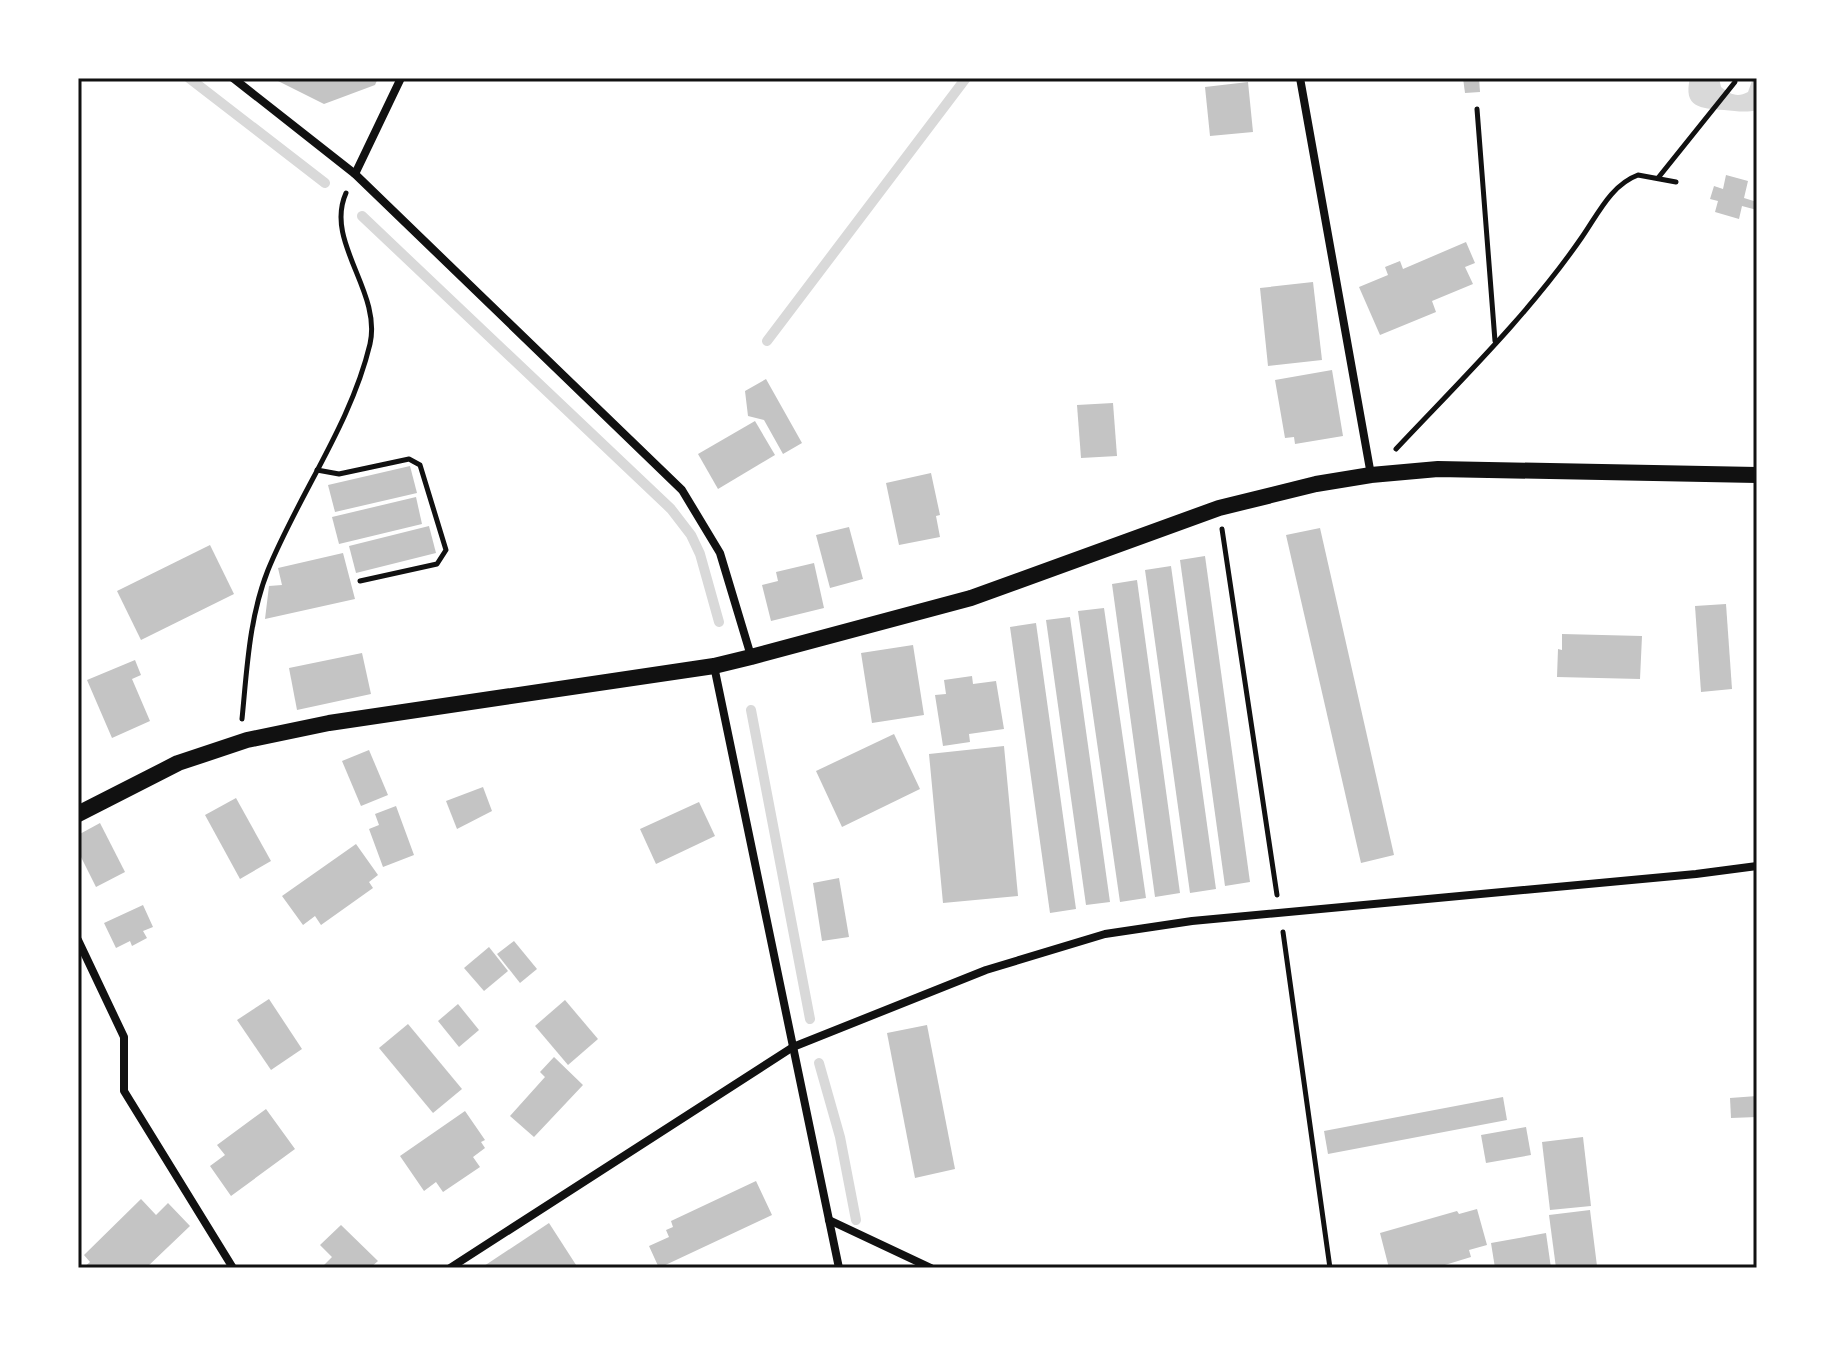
<svg xmlns="http://www.w3.org/2000/svg" width="1835" height="1346" viewBox="0 0 1835 1346" font-family="'Asap Condensed',sans-serif">
<style>
.water{fill:#d9d9d9}
.lines{fill:none;stroke-linecap:round;stroke-linejoin:round}
.stream{stroke:#d9d9d9;stroke-width:10}
.building{fill:#c4c4c4}
.path{stroke:#111;stroke-width:5}
.minor{stroke:#111;stroke-width:8}
.secondary{stroke:#111;stroke-width:16}
.neatline{fill:none;stroke:#111;stroke-width:3}
</style>
<rect width="100%" height="100%" fill="#fff"/>
<path class="water" d="M1690 78H1719L1721 87C1730 94 1737 98 1748 92L1753 78H1757V110C1746 113 1736 111 1724 110 1700 108 1683 108 1690 78Z"/>
<g class="lines">
<g class="stream">
<path d="M189 78 325 183"/>
<path d="M362 216 671 509 691 535 700 554 719 622"/>
<path d="M767 341 966 78"/>
<path d="M751 710 810 1019"/>
<path d="M819 1063 840 1137 856 1220"/>
</g>
</g>
<g class="building">
<path d="M272 78H378L375 85 324 104Z"/>
<path d="M1463 78H1479L1480 92 1465 93Z"/>
<path d="M1248 82 1253 132 1210 136 1205 87Z"/>
<path d="M1726 175 1748 181 1744 198 1757 202V210L1742 206 1739 219 1715 212 1718 201 1710 199 1714 186 1723 189Z"/>
<path d="M1466 242 1475 263 1465 267 1473 284 1432 301 1436 312 1380 335 1359 287 1388 275 1385 267 1400 261 1403 269Z"/>
<path d="M1313 282 1322 360 1268 366 1260 288Z"/>
<path d="M1332 370 1343 436 1295 444 1294 437 1285 438 1275 380Z"/>
<path d="M766 379 802 443 783 454 764 420 748 416 745 391Z"/>
<path d="M1113 403 1117 456 1081 458 1077 405Z"/>
<path d="M755 421 775 455 718 489 698 454Z"/>
<path d="M410 466 417 493 335 512 328 485Z"/>
<path d="M931 473 940 515 936 516 940 537 899 545 886 483Z"/>
<path d="M416 497 422 524 339 544 332 517Z"/>
<path d="M429 526 436 553 356 573 349 546Z"/>
<path d="M849 527 863 579 830 588 816 535Z"/>
<path d="M1320 528 1394 855 1361 863 1286 535Z"/>
<path d="M210 545 234 594 141 640 117 591Z"/>
<path d="M343 553 355 599 265 619 269 586 282 585 278 568Z"/>
<path d="M1205 556 1250 882 1225 886 1180 560Z"/>
<path d="M814 563 824 608 771 621 762 585 778 581 776 572Z"/>
<path d="M1171 566 1216 889 1190 893 1145 570Z"/>
<path d="M1137 580 1180 893 1155 897 1112 584Z"/>
<path d="M1726 604 1732 689 1701 692 1695 606Z"/>
<path d="M1104 608 1146 898 1120 902 1078 611Z"/>
<path d="M1070 617 1110 902 1086 905 1046 620Z"/>
<path d="M1036 623 1076 909 1050 913 1010 627Z"/>
<path d="M1562 634 1642 636 1640 679 1557 677 1558 649 1562 650Z"/>
<path d="M913 645 924 715 872 723 861 653Z"/>
<path d="M362 653 371 694 297 710 289 668Z"/>
<path d="M135 660 141 675 132 679 150 721 112 738 87 680Z"/>
<path d="M972 676 973 684 996 681 1004 729 969 734 970 742 943 746 935 695 946 694 944 680Z"/>
<path d="M894 734 920 789 842 827 816 771Z"/>
<path d="M1004 746 1018 896 943 903 929 754Z"/>
<path d="M369 750 388 795 361 806 342 761Z"/>
<path d="M483 787 492 811 457 829 446 801Z"/>
<path d="M236 798 271 861 240 879 205 815Z"/>
<path d="M699 802 715 836 656 864 640 829Z"/>
<path d="M396 806 414 855 383 867 369 829 379 825 375 814Z"/>
<path d="M100 823 125 872 96 887 78 851V835Z"/>
<path d="M356 844 378 875 369 882 373 888 321 925 315 916 303 925 282 896Z"/>
<path d="M839 878 849 937 822 941 813 883Z"/>
<path d="M143 905 153 927 143 931 147 938 132 946 130 941 116 948 104 923Z"/>
<path d="M514 941 537 969 520 983 497 954Z"/>
<path d="M489 947 508 971 484 991 464 968Z"/>
<path d="M269 999 302 1049 271 1070 237 1020Z"/>
<path d="M565 1000 598 1039 568 1065 535 1026Z"/>
<path d="M458 1004 479 1030 459 1047 438 1021Z"/>
<path d="M408 1024 462 1089 433 1113 379 1048Z"/>
<path d="M927 1025 955 1169 915 1178 887 1033Z"/>
<path d="M554 1057 583 1085 534 1137 510 1116 545 1077 540 1072Z"/>
<path d="M1757 1096V1117L1731 1118 1730 1098Z"/>
<path d="M1503 1097 1507 1120 1328 1154 1324 1131Z"/>
<path d="M266 1109 295 1149 231 1196 210 1166 225 1155 217 1145Z"/>
<path d="M465 1111 485 1140 481 1142 485 1148 473 1157 480 1167 443 1192 436 1182 424 1191 400 1156Z"/>
<path d="M1526 1127 1531 1155 1486 1163 1481 1135Z"/>
<path d="M1583 1137 1591 1206 1550 1210 1542 1142Z"/>
<path d="M756 1181 772 1215 659 1268 649 1246 669 1237 666 1230 673 1227 671 1221Z"/>
<path d="M141 1199 156 1215 168 1203 190 1226 146 1268H83L90 1262 84 1255Z"/>
<path d="M1477 1209 1487 1245 1469 1250 1471 1257 1435 1268H1389L1380 1233 1457 1211 1459 1214Z"/>
<path d="M1590 1210 1597 1266 1556 1268 1549 1215Z"/>
<path d="M549 1223 578 1268H481Z"/>
<path d="M341 1225 378 1261 370 1268H321L332 1257 320 1245Z"/>
<path d="M1546 1233 1551 1268H1495L1491 1243Z"/>
</g>
<g class="lines">
<g class="path">
<path d="M1477 109 1495 341"/>
<path d="M1658 178 1735 82"/>
<path d="M1396 449C1460 381 1529 314 1582 237 1598 214 1611 185 1638 175L1676 182"/>
<path d="M317 470 339 474 409 459 420 465 446 550 437 564 360 581"/>
<path d="M1222 529 1277 895"/>
<path d="M242 719C247 669 249 618 268 570 299 494 351 424 370 344 382 291 324 242 346 193"/>
<path d="M1283 932 1330 1268"/>
</g>
<g class="minor">
<path d="M233 78 355 174 682 490 720 553 751 656"/>
<path d="M1300 78 1371 475"/>
<path d="M355 174 401 78"/>
<path d="M714 666 839 1268"/>
<path d="M78 940 124 1037V1091L233 1268"/>
<path d="M829 1220 931 1268"/>
<path d="M450 1268 793 1047 986 970 1105 934 1192 921 1696 874 1757 866"/>
</g>
<path class="secondary" d="M78 814 178 763 247 740 329 723 714 666 751 657 971 598 1219 508 1316 484 1371 475 1438 469 1757 475"/>
</g>
<rect width="1835" height="1346" fill="none" stroke="#ffffff" stroke-width="160"/>
<rect x="80" y="80" width="1675" height="1186" class="neatline"/>
</svg>
